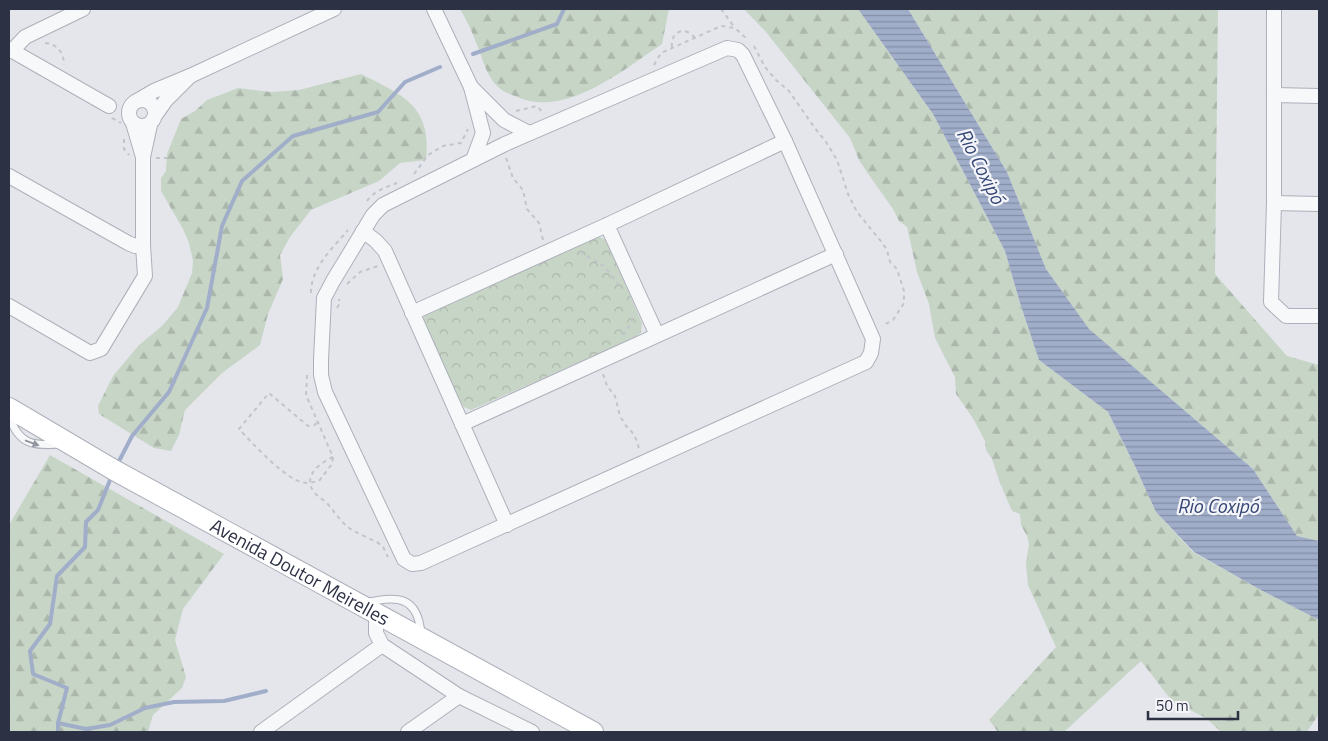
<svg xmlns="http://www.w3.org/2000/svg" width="1328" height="741" viewBox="0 0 1328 741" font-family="'Titillium Web',sans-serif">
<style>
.forest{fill:url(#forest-firs)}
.park{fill:url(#park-crowns)}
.water{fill:url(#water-rules)}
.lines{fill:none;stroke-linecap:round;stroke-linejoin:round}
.stream{stroke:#a1aeca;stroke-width:4}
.lane-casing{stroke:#adb0ba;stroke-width:9}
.street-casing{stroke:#adb0ba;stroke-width:16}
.secondary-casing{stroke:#adb0ba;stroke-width:22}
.path{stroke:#c2c4cb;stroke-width:2;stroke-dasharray:4 4;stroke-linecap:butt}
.lane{stroke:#f7f8fa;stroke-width:7}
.street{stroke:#f7f8fa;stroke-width:14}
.secondary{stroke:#fff;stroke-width:20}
.oneway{fill:#92949f}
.labels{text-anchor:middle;stroke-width:4.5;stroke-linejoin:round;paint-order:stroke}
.street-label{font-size:19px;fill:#2c3144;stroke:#f4f5f9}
.water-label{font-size:20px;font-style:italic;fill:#374877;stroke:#f4f5f9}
</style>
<defs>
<pattern id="forest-firs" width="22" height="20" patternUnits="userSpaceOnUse" patternTransform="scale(1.25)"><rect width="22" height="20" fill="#c7d5c6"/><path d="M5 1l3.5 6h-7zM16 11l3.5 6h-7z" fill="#abb7ab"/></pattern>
<pattern id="park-crowns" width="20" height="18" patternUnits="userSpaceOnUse" patternTransform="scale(1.25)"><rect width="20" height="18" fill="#c7d5c6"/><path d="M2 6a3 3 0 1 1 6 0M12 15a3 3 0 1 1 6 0" fill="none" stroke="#abb7ab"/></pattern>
<pattern id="water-rules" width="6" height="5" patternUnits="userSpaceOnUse" patternTransform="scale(1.25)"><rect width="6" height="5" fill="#a1aeca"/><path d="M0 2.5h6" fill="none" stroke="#838ea6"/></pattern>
</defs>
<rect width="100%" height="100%" fill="#e4e6ec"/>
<g class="forest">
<path d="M460 9H669L662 44C623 70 564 120 515 96 509 94 502 91 498 87 485 75 482 55 475 40 471 29 466 19 460 9Z"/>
<path d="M744 9H858L933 114 1005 251 1020 303 1039 360 1108 412 1134 464 1156 512 1193 552 1259 589 1319 620V714L1307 732H1221L1206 718 1172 701 1141 661 1064 732H998L989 720 1056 647 1028 585 1026 564 1029 544 1027 536 1021 525 1020 514 1012 511 1000 483 992 459 986 450 985 441 974 420 956 394 955 377 935 338 929 304 917 272 907 227 899 221 893 209 871 178 859 160 850 138 766 32Z"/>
<path d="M908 9H1218L1215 274 1287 356 1319 365V541L1297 536 1253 469 1089 330 1046 269 1007 172Z"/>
<path d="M361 74C403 95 432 106 426 160L400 163 379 181 311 210 290 237 280 255 283 279 268 314 260 345 222 373 185 410 179 435 171 451 154 448 99 414 98 406 113 376 139 345 162 326 178 307 192 273 193 261 189 243 183 229 161 191V178L166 171 167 154 181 119 195 111 207 100 238 88 271 92 299 90Z"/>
<path d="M50 455 224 554 183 609 175 640 186 677 182 688 153 715 148 732H9V525Z"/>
</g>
<path class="park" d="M595 235 606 240 642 323 641 332 636 337 471 410 464 407 458 400 423 322 425 313Z"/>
<path class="water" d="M858 9H908L1007 172 1046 269 1089 329 1253 469 1297 536 1319 541V620L1259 589 1194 552 1156 512 1134 464 1108 412 1039 360 1020 303 1005 251 933 114Z"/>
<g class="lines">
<g class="stream">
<path d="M473 54 557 24 564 9"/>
<path d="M117 465 132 436 169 392 207 308 222 226 242 181 293 136 378 112 405 82 440 67"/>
<path d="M58 723 86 729 110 725 145 708 174 702 224 701 266 691"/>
<path d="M58 732V723L67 688 33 674 30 651 50 624 57 576 85 547 86 522 98 510 112 475"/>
</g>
<defs>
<g id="lane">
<path d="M9 416C19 445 33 446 61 444"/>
<path d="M365 603C397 595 418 596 421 634"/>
</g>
<g id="street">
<path d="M434 9 471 87"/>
<path d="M1274 9V203L1271 302 1286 316H1319"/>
<path d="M727 48 738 50 743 55 785 141 873 339 871 353 866 362 421 563 412 564 404 559 325 392 321 375V360L324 298 333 281 373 215 383 205 505 144Z"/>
<path d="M9 49 109 106"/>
<path d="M12 51 25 37 83 9"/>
<path d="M190 76 334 9"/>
<path d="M1274 95 1319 96"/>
<circle cx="142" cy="113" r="13"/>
<path d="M137 101 154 91 190 76 166 100 156 114"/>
<path d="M133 123 143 157 150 125"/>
<path d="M473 160 483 133 471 87 504 120 529 133"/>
<path d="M9 176 128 243 135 246 143 245"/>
<path d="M1274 203 1319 204"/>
<path d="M607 225 657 335"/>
<path d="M363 231 376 241 385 251 507 525"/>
<path d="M9 306 90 353 101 349 145 276 143 245V157"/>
<path d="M412 313 607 225 785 141"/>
<path d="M462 424 836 254"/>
<path d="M376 615V633L382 645 459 696 532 732"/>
<path d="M261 732 382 645"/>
<path d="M408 732 459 696"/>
</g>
<g id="secondary">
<path id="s1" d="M9 408 114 470 593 732"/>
</g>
</defs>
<use href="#lane" class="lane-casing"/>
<use href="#street" class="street-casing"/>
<use href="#secondary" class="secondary-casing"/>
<g class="path">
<path d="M721 9 735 28"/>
<path d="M45 43C57 44 64 52 64 65"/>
<path d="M754 46 765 67 776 80 789 91 814 127 826 142 837 160 848 194 857 212 880 240 887 250 890 262 897 269 904 291V303L893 320 882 326"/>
<path d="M672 47C670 32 685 25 695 38"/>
<path d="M654 65 661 53 721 26 735 28 747 39"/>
<path d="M516 111 537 106 544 114"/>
<path d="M112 118 121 123"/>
<path d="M124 139V149L129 155"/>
<path d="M156 158H167"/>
<path d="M506 158 513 178 523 190 527 209 539 223 543 240"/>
<path d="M414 174 428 155 443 146 461 143 468 129"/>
<path d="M367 201C374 191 386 187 397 183"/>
<path d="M580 252 604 266 618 284"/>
<path d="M347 284 360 272 378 266"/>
<path d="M311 293C311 267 333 248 348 230"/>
<path d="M337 308 340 303 339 299"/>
<path d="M623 335 632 322V313"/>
<path d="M603 374 607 386 615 396 620 416 626 426 632 432 638 443 639 452"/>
<path d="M307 375 306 395 333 457 332 464 319 481C311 483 303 484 296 480 278 471 253 444 239 429L269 393 308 426 315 425 317 422"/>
<path d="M333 457C320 463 302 476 314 492 317 496 322 499 326 502 335 512 341 523 352 530 360 535 378 541 383 547 385 550 386 554 388 557"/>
</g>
<use href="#lane" class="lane"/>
<use href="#street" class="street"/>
<use href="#secondary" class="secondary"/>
</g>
<defs><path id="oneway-solid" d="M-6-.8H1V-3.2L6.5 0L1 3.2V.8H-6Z" transform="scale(1.25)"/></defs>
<use class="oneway" href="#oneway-solid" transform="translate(32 443) rotate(20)"/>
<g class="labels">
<g class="street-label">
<text dy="7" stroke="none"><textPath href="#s1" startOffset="334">Avenida Doutor Meirelles</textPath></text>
</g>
<g class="water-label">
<text transform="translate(981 166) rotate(63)" y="7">Rio Coxipó</text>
<text x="1218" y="513">Rio Coxipó</text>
</g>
</g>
<rect width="1328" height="741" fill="none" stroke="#2c3144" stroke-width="20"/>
<path d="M1148 711v8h90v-8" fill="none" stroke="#2c3144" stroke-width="2.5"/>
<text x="1156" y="711" font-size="15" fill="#2c3144" stroke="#f4f5f9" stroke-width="4" paint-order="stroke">50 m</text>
</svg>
